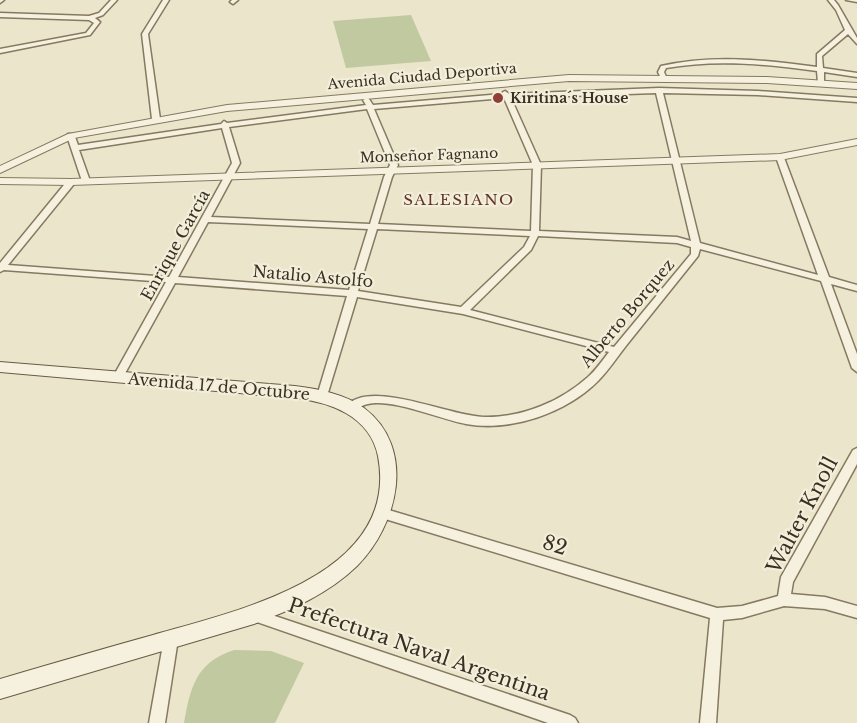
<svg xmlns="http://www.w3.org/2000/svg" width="857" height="723" viewBox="0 0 857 723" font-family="'Libre Baskerville',serif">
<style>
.green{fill:#c0c9a0}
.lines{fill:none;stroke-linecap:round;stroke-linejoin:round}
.minor-casing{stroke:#867961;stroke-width:3}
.tertiary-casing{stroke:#867961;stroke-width:2}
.secondary-casing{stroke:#695a44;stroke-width:2}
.minor{fill:#f6f1de;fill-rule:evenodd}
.tertiary{fill:#f6f1de;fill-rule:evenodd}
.secondary{fill:#f6f1de;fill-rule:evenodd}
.poi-dot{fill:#903f37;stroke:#f3eeda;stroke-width:2}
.labels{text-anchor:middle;stroke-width:4.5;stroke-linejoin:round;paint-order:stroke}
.far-street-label{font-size:14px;fill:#392f23;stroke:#f3eeda}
.far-poi-label{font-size:14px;font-weight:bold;fill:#392f23;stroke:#f3eeda;text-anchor:start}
.far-neighbourhood-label{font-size:15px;letter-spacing:1.5px;fill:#613826;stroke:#f3eeda}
.street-label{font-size:16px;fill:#392f23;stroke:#f3eeda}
.near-street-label{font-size:20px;fill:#392f23;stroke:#f3eeda}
</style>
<rect width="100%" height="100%" fill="#ebe5cb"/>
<g class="green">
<path d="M411 15 431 61 346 68 333 21Z"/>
<path d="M234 650 271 651 304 663 275 723H184C190 688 196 662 234 650Z"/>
</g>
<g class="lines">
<defs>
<g id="minor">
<path d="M0 0H4L0 3Z"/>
<path d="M111 0H117L103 15 95 18 100 22 90 35 0 53V49L86 33 94 23 89 20 0 17V13L89 16 99 13Z"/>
<path d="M163 0H169L148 34 160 119 156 121 152 119 142 34Z"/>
<path d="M232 0H238L233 4 230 2Z"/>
<path d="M828 0H834L838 5 857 38V44L848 34 822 56 823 68 857 73V77L824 72V83L821 85 818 83 817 71C766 64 716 59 666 68L664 72 667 79 664 81 662 80 658 72 661 66C713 54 765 60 817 67V54L845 30 836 10Z"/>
<path d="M846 0H857V2Z"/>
<path d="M659 88 758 91 857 98V102L758 95 663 93 700 243 818 275 776 157 780 155H783L829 277 857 285V291L831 284 857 354V372L852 368 821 281 700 249 698 256C675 285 652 313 629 342 619 354 610 369 598 381 566 413 511 432 466 424 440 419 392 398 368 404 362 405 357 409 351 411L347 410 345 407C370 377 452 418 487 417 524 417 561 401 588 377 596 370 602 361 609 352L463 314 357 297 327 396 326 399H318L317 396 347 296 175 283 123 377 118 381 113 377 166 282 4 270 0 272V263L68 180H74V184L8 265 169 277 232 163 222 128 79 150 90 181 86 183 82 181 67 136 68 134H74L78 145 221 124 224 121 227 123 366 105 363 100 367 98 369 99 373 105 502 94 503 92 505 91 509 94ZM656 93 691 241 677 237 539 231 541 165 511 98ZM504 98 533 165 531 231 378 224 392 177 398 165 374 109ZM367 109 390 165 384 177 370 224 211 217 240 163 229 127ZM208 222 368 229 349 290 178 277ZM377 229 530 236 524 247 461 307 358 291ZM538 236 677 243 691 247V254L614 347 470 310 531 250Z"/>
<path d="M857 448V464L793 582 791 594 825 597 857 606V618L825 609 784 606 742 618 723 620 716 723H700L710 618 382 518 378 517 376 513 378 509 382 508 717 608 742 606 778 596 781 577 853 450Z"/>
<path d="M254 609 570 715 575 718 578 723H548L254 621 249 619 247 615 249 611Z"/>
<path d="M171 632 176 634 178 639 165 723H149L164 639 166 634Z"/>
</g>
<g id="tertiary">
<path d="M569 75 767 77 857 83V89L767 83 569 81 227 111 74 138 0 173V166L68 134 227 105Z"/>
<path d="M857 139V145L780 160 71 185 0 184V178L71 179 780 154Z"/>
</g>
<path id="secondary" d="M0 362 295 386C319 389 345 394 364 408 417 448 398 525 357 566 328 594 291 610 254 624L0 699V679C51 664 102 649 153 635 236 611 401 576 378 456 370 416 330 402 295 398L0 372Z"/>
</defs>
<use href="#minor" class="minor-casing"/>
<use href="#tertiary" class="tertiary-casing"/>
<use href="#secondary" class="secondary-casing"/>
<use href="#minor" class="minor"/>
<use href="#tertiary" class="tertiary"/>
<use href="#secondary" class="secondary"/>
</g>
<circle class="poi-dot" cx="498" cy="98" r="6"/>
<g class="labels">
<g class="far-street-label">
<text transform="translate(422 76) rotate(-5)" y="5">Avenida Ciudad Deportiva</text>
<text transform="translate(429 155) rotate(-2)" y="5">Monseñor Fagnano</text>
</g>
<g class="far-poi-label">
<text x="510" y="103">Kiritina´s House</text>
</g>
<g class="far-neighbourhood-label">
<text x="459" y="205">SALESIANO</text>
</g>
<g class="street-label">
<text transform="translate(175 245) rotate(-61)" y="6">Enrique García</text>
<text transform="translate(313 276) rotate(5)" y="6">Natalio Astolfo</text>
<text transform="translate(627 313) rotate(-50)" y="6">Alberto Borquez</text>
<text transform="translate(219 386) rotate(5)" y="6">Avenida 17 de Octubre</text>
</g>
<g class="near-street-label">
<text transform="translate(802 515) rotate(-62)" y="7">Walter Knoll</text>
<text transform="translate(555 545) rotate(17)" y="7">82</text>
<text transform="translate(419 649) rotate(19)" y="7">Prefectura Naval Argentina</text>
</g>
</g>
</svg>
